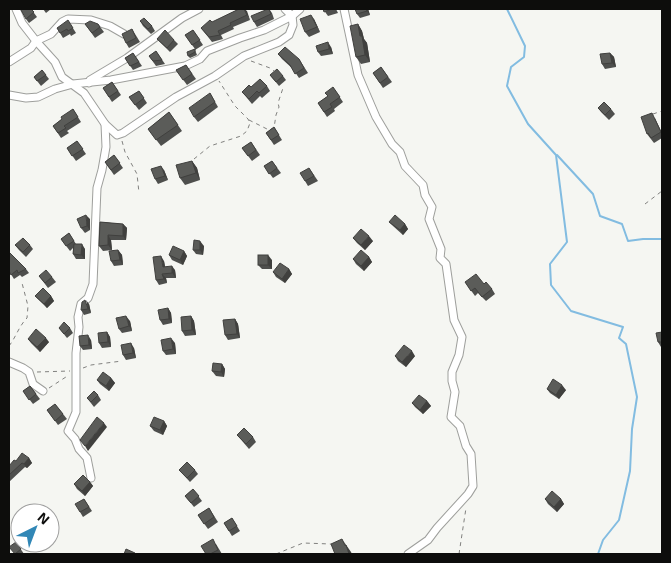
<svg xmlns="http://www.w3.org/2000/svg" width="671" height="563" viewBox="0 0 671 563" font-family="'Exo 2',sans-serif">
<style>
.lines{fill:none;stroke-linecap:round;stroke-linejoin:round}
.stream{stroke:#82bce1;stroke-width:2}
.minor-casing{stroke:#9e9f9c;stroke-width:9}
.path{stroke:#81817f;stroke-width:1;stroke-dasharray:4 4;stroke-linecap:butt}
.minor{stroke:#fff;stroke-width:7}
.wall{fill:#4e4f4d}
.shaded-wall{fill:#40403e}
.building{fill:#5b5c59;stroke:#40403e}
</style>
<rect width="100%" height="100%" fill="#f5f6f2"/>
<g class="lines">
<g class="stream">
<path d="M507 9 525 46 524 57 511 67 507 86 528 124 556 155 567 242 550 264 551 285 571 311 623 327 619 338 626 344 637 397 632 429 630 471 619 520 603 540 598 554"/>
<path d="M557 155 593 194 600 216 622 224 628 241 643 239H662"/>
</g>
<defs>
<g id="minor">
<path d="M16 9 22 23 36 41 55 62 62 77 84 93 105 124 106 147 102 170 97 188 93 284 88 298 81 304 78 317 79 327 76 353V412L68 431 75 439 79 449 87 458 91 478"/>
<path d="M344 9 358 75 376 117 392 144 400 152 405 166 423 185 425 195 432 207 429 219 441 249 440 258 446 264 454 320 462 337 459 355 452 372V381L455 392 451 417 460 426 466 446 471 454 473 486 468 494 437 528 428 540 408 554"/>
<path d="M9 62 31 48 36 41 51 34 62 22 68 19 91 20 110 26 124 34"/>
<path d="M89 83 90 80 127 58 182 18 199 9"/>
<path d="M9 95 26 98 38 97 55 89 73 84 111 80 185 66 200 59 207 51 240 38 264 30 292 16 300 9"/>
<path d="M105 124 117 135 123 133 176 97 215 76 244 56 279 42 289 35 293 25 292 16 285 9"/>
<path d="M9 362 23 368 29 372 33 384 43 391"/>
</g>
</defs>
<use href="#minor" class="minor-casing"/>
<g class="path">
<path d="M251 61 270 68 274 71"/>
<path d="M653 114 662 111"/>
<path d="M249 120 269 130 274 128 276 115 279 107 278 103 283 88"/>
<path d="M122 141 125 152 137 174 139 193"/>
<path d="M194 159 210 146 241 136 247 131 250 123 248 119 235 106 219 81"/>
<path d="M645 204 662 191"/>
<path d="M9 346C16 337 19 326 27 318L28 306 22 283"/>
<path d="M83 368 91 365 122 361"/>
<path d="M37 372 70 371"/>
<path d="M49 388 69 375"/>
<path d="M276 554 303 543 331 544"/>
<path d="M459 554 466 508"/>
</g>
<use href="#minor" class="minor"/>
</g>
<g class="wall">
<path d="M31 9 37 17 29 23 26 19Z"/>
<path d="M43 9H51L46 13Z"/>
<path d="M239 9H245L250 20 233 27 234 29 221 35 223 39 212 42 201 28Z"/>
<path d="M269 9 272 13 274 19 257 27 254 22Z"/>
<path d="M323 9H336L338 13 328 16Z"/>
<path d="M355 9H368L370 15 360 18 357 14Z"/>
<path d="M314 19 320 32 309 37 305 32Z"/>
<path d="M140 21 152 26 155 31 151 34 143 26Z"/>
<path d="M85 24H98L104 32 95 38Z"/>
<path d="M358 24 362 31 364 39 367 43 370 62 361 64 356 57Z"/>
<path d="M71 25 76 33 71 36 70 34 63 38 57 28Z"/>
<path d="M132 29 140 42 129 48 126 43Z"/>
<path d="M193 30 203 45 195 50 197 55 190 58 188 56 195 49 185 35Z"/>
<path d="M157 39 174 40 178 44 170 52Z"/>
<path d="M331 47 333 54 321 56 318 52Z"/>
<path d="M156 51 165 64 156 66 149 56Z"/>
<path d="M133 53 142 66 133 70 125 58Z"/>
<path d="M610 53 614 57 616 67 605 69 602 64Z"/>
<path d="M278 54 299 59 308 73 299 78 293 69 282 59Z"/>
<path d="M186 65 196 79 187 85 176 70Z"/>
<path d="M381 67 392 82 383 88 373 73Z"/>
<path d="M42 70 49 79 41 86 34 77Z"/>
<path d="M270 75 283 76 286 80 279 86Z"/>
<path d="M112 82 121 95 112 102 103 88Z"/>
<path d="M267 86 270 91 262 98 260 96 252 104 242 92 251 87Z"/>
<path d="M333 87 343 102 334 109 335 111 327 117 318 103 328 96Z"/>
<path d="M139 91 147 103 139 110 129 97Z"/>
<path d="M210 93 218 107 198 122 194 117Z"/>
<path d="M598 108 611 109 615 114 609 120 601 112Z"/>
<path d="M73 109 81 122 67 131 69 133 61 138 53 126 62 119Z"/>
<path d="M169 112 182 131 161 146 148 129Z"/>
<path d="M655 118 662 133V138L654 143 647 134Z"/>
<path d="M274 127 282 140 274 145 266 133Z"/>
<path d="M77 141 86 154 76 161 67 148Z"/>
<path d="M251 142 260 155 252 161 242 148Z"/>
<path d="M114 155 123 168 114 175 105 162Z"/>
<path d="M192 161 197 168 200 180 185 185 180 178Z"/>
<path d="M272 161 281 173 273 178 264 166Z"/>
<path d="M309 168 318 181 308 186 305 181Z"/>
<path d="M164 170 168 180 158 184 155 179Z"/>
<path d="M90 219V230L85 233 81 228Z"/>
<path d="M100 222 123 224 127 228 126 240H111L112 250 103 251 99 246Z"/>
<path d="M389 222 405 224 408 229 403 235 393 226Z"/>
<path d="M69 233 76 244 85 249V259H76L73 254V248L70 251 61 239Z"/>
<path d="M353 238 373 241 365 250 357 243Z"/>
<path d="M15 245H30L33 249 26 257 19 250Z"/>
<path d="M204 246 203 255 196 254 193 250Z"/>
<path d="M118 250 122 255 123 265 114 266 111 261Z"/>
<path d="M184 251 187 256 183 265 172 260 169 255Z"/>
<path d="M369 257 372 262 364 271 356 264 353 259Z"/>
<path d="M272 260V269H262L258 265Z"/>
<path d="M164 261 165 267 175 270 176 278H166L167 283 159 285 156 280Z"/>
<path d="M26 269 29 273 22 277 20 275 14 279 9 271Z"/>
<path d="M289 269 292 274 285 283 276 277 273 272Z"/>
<path d="M39 276 52 277 56 282 48 288Z"/>
<path d="M465 282 484 284 492 289 495 294 486 301 478 293 475 296Z"/>
<path d="M35 296H51L54 301 47 308Z"/>
<path d="M89 304 91 313 84 315 81 310Z"/>
<path d="M168 308 171 313 172 323 163 325 160 320Z"/>
<path d="M191 316 194 321 196 335 185 336 182 331Z"/>
<path d="M235 319 238 324 240 338 228 340 225 335Z"/>
<path d="M130 321 132 331 122 333 119 329Z"/>
<path d="M59 328H70L73 333 67 338Z"/>
<path d="M107 332 110 337 111 347 102 348 99 343Z"/>
<path d="M662 332V347H661L658 342Z"/>
<path d="M28 339 49 342 40 352 31 343Z"/>
<path d="M91 340 92 349 83 350 80 346Z"/>
<path d="M175 343 176 354 166 355 163 351Z"/>
<path d="M134 348 136 358 126 360 123 355Z"/>
<path d="M395 356H415L406 367 398 361Z"/>
<path d="M222 364 225 369 224 377 216 376 212 371Z"/>
<path d="M111 378 115 383 109 391 100 384 97 380Z"/>
<path d="M30 386 40 399 33 404 23 391Z"/>
<path d="M547 389 566 390 559 399 550 393Z"/>
<path d="M98 395 101 400 94 407 87 398Z"/>
<path d="M427 401 431 406 423 414 415 407 412 403Z"/>
<path d="M55 404 67 419 58 425 47 410Z"/>
<path d="M164 421 167 426 163 435 154 431 150 426Z"/>
<path d="M237 435 253 437 256 442 249 449Z"/>
<path d="M29 458 32 463 27 468 25 467 9 482V466Z"/>
<path d="M179 470H195L198 474 190 482Z"/>
<path d="M90 482 93 486 85 496 77 489 74 484Z"/>
<path d="M193 489 202 501 194 507 185 496Z"/>
<path d="M84 499 92 511 83 517 80 512Z"/>
<path d="M545 499H561L564 504 557 512 548 504Z"/>
<path d="M209 508 218 522 208 529 198 515Z"/>
<path d="M232 518 240 531 232 536 224 523Z"/>
<path d="M16 542 24 554H15Z"/>
<path d="M216 544 222 554H206Z"/>
</g>
<g class="shaded-wall">
<path d="M244 9 247 11 250 20 247 15Z"/>
<path d="M366 9H368L370 15 367 11Z"/>
<path d="M311 15 314 19 320 32 317 27Z"/>
<path d="M358 24 362 31 364 39 367 43 370 62 365 55Z"/>
<path d="M328 42 331 47 333 54 329 49Z"/>
<path d="M610 53 614 57 616 67 612 63Z"/>
<path d="M192 161 197 168 200 180 196 173Z"/>
<path d="M161 166 164 170 168 180 165 176Z"/>
<path d="M86 215 90 219V230L87 226Z"/>
<path d="M123 224 127 228 126 240 123 236Z"/>
<path d="M405 224 408 229 403 235 400 230Z"/>
<path d="M108 235 111 240 112 250 108 245Z"/>
<path d="M369 236 373 241 365 250 361 245Z"/>
<path d="M200 241 204 246 203 255 200 250Z"/>
<path d="M82 244 85 249V259L81 255Z"/>
<path d="M118 250 122 255 123 265 120 260Z"/>
<path d="M184 251 187 256 183 265 180 260Z"/>
<path d="M268 255 272 260V269L268 265Z"/>
<path d="M161 256 164 261 166 272 163 267Z"/>
<path d="M369 257 372 262 364 271 361 266Z"/>
<path d="M172 266 175 270 176 278 172 273Z"/>
<path d="M289 269 292 274 285 283 282 279Z"/>
<path d="M162 274 166 278 167 283 164 279Z"/>
<path d="M51 296 54 301 47 308 44 304Z"/>
<path d="M86 300 89 304 91 313 88 309Z"/>
<path d="M168 308 171 313 172 323 169 319Z"/>
<path d="M126 316 130 321 132 331 129 326Z"/>
<path d="M191 316 194 321 196 335 192 330Z"/>
<path d="M235 319 238 324 240 338 237 334Z"/>
<path d="M107 332 110 337 111 347 108 342Z"/>
<path d="M88 335 91 340 92 349 89 345Z"/>
<path d="M46 338 49 342 40 352 37 347Z"/>
<path d="M171 338 175 343 176 354 173 349Z"/>
<path d="M131 343 134 348 136 358 133 353Z"/>
<path d="M412 351 415 356 406 367 402 362Z"/>
<path d="M222 364 225 369 224 377 221 372Z"/>
<path d="M111 378 115 383 109 391 106 386Z"/>
<path d="M562 385 566 390 559 399 556 395Z"/>
<path d="M427 401 431 406 423 414 420 410Z"/>
<path d="M164 421 167 426 163 435 160 430Z"/>
<path d="M104 423 107 427 88 451 85 446Z"/>
<path d="M29 458 32 463 27 468 24 464Z"/>
<path d="M90 482 93 486 85 496 82 491Z"/>
<path d="M561 499 564 504 557 512 554 507Z"/>
<path d="M342 539 351 552 352 554H349Z"/>
</g>
<g class="building">
<path d="M22 9H31L34 12 26 19 21 10Z"/>
<path d="M239 9H244L247 15 230 23 231 25 218 31 220 35 209 37 201 28 210 20 212 22Z"/>
<path d="M268 9H269L271 14 254 22 251 16Z"/>
<path d="M323 9H332L324 12Z"/>
<path d="M355 9H366L367 11 357 14Z"/>
<path d="M311 15 317 27 305 32 300 19Z"/>
<path d="M144 18 152 26 148 29 140 21Z"/>
<path d="M68 20 73 28 68 31 67 29 60 33 57 28Z"/>
<path d="M90 21 98 24 100 27 92 33 85 24Z"/>
<path d="M358 24 360 36H362L365 55 356 57 350 26Z"/>
<path d="M132 29 136 38 126 43 122 34Z"/>
<path d="M165 30 174 40 167 48 157 39Z"/>
<path d="M193 30 200 40 192 45 185 35Z"/>
<path d="M328 42 329 49 318 52 316 46Z"/>
<path d="M285 47 299 59 304 68 295 74 290 65 278 54Z"/>
<path d="M195 49V52L188 56 187 52Z"/>
<path d="M156 51 162 60 153 61 149 56Z"/>
<path d="M133 53 139 62 130 66 125 58Z"/>
<path d="M610 53 612 63 602 64 600 54Z"/>
<path d="M186 65 192 74 183 80 176 70Z"/>
<path d="M381 67 388 77 380 83 373 73Z"/>
<path d="M277 69 283 76 276 82 270 75Z"/>
<path d="M42 70 46 75 37 81 34 77Z"/>
<path d="M260 79 267 86 259 93 257 91 249 99 242 92 249 85 251 87Z"/>
<path d="M112 82 118 91 109 97 103 88Z"/>
<path d="M333 87 340 97 330 104 332 107 324 112 318 103 328 96 325 93Z"/>
<path d="M139 91 144 98 135 105 129 97Z"/>
<path d="M210 93 215 102 194 117 189 108Z"/>
<path d="M604 102 611 109 605 115 598 108Z"/>
<path d="M73 109 78 117 64 126 66 128 58 133 53 126 62 119 61 117Z"/>
<path d="M169 112 178 125 156 140 148 129Z"/>
<path d="M652 113 661 132 651 138 648 133 647 134 641 117Z"/>
<path d="M274 127 279 135 271 140 266 133Z"/>
<path d="M77 141 83 149 72 156 67 148Z"/>
<path d="M251 142 256 150 248 156 242 148Z"/>
<path d="M114 155 120 163 111 170 105 162Z"/>
<path d="M192 161 196 173 180 178 176 165Z"/>
<path d="M272 161 277 168 269 174 264 166Z"/>
<path d="M161 166 165 176 155 179 151 169Z"/>
<path d="M309 168 314 176 305 181 300 173Z"/>
<path d="M86 215 87 226 81 228 77 219Z"/>
<path d="M395 215 405 224 400 230 389 222Z"/>
<path d="M100 222 123 224V236L108 235V245L99 246Z"/>
<path d="M361 229 369 236 361 245 353 238Z"/>
<path d="M69 233 74 241 66 246 61 239Z"/>
<path d="M23 238 30 245 23 252 15 245Z"/>
<path d="M194 240 200 241V250H193Z"/>
<path d="M74 244H82L81 255 73 254Z"/>
<path d="M173 246 184 251 180 260 169 255Z"/>
<path d="M118 250 120 260 111 261 109 251Z"/>
<path d="M361 250 369 257 361 266 353 259Z"/>
<path d="M9 252 26 269 18 273 17 270 11 275 9 271Z"/>
<rect x="258" y="255" width="10" height="10"/>
<path d="M161 256 163 267 172 266V273L162 274 164 279 156 280 153 257Z"/>
<path d="M280 263 289 269 282 279 273 272Z"/>
<path d="M46 270 52 277 45 283 39 276Z"/>
<path d="M476 274 484 284 486 282 492 289 482 297 475 288 471 291 465 282Z"/>
<path d="M43 288 51 296 44 304 35 296Z"/>
<path d="M85 300 88 309 81 310 82 302Z"/>
<path d="M168 308 169 319 160 320 158 310Z"/>
<path d="M126 316 129 326 119 329 116 318Z"/>
<path d="M191 316 192 330 182 331 181 317Z"/>
<path d="M235 319 237 334 225 335 223 320Z"/>
<path d="M64 322 70 328 64 334 59 328Z"/>
<path d="M36 329 46 338 37 347 28 339Z"/>
<path d="M107 332 108 342 99 343 98 333Z"/>
<path d="M662 332V342H658L656 333Z"/>
<path d="M88 335 89 345 80 346 79 336Z"/>
<path d="M171 338 173 349 163 351 161 340Z"/>
<path d="M131 343 133 353 123 355 121 345Z"/>
<path d="M404 345 412 351 402 362 395 356Z"/>
<path d="M213 363 222 364 221 372 212 371Z"/>
<path d="M103 372 111 378 106 386 97 380Z"/>
<path d="M553 379 562 385 556 395 547 389Z"/>
<path d="M30 386 36 394 29 400 23 391Z"/>
<path d="M94 391 98 395 91 402 87 398Z"/>
<path d="M419 395 427 401 420 410 412 403Z"/>
<path d="M55 404 63 414 55 421 47 410Z"/>
<path d="M97 417 104 423 85 446 80 440Z"/>
<path d="M154 417 164 421 160 430 150 426Z"/>
<path d="M244 428 253 437 246 444 237 435Z"/>
<path d="M22 453 29 458 24 464 22 463 9 475V466L14 460 16 461Z"/>
<path d="M187 462 195 470 187 478 179 470Z"/>
<path d="M83 475 90 482 82 491 74 484Z"/>
<path d="M193 489 199 496 191 503 185 496Z"/>
<path d="M552 491 561 499 554 507 545 499Z"/>
<path d="M84 499 89 507 80 512 75 504Z"/>
<path d="M209 508 214 517 204 524 198 515Z"/>
<path d="M232 518 237 526 229 531 224 523Z"/>
<path d="M213 539 218 550 210 554H206L201 546Z"/>
<path d="M342 539 345 546 346 545 349 554H335L331 544Z"/>
<path d="M16 542 21 549 15 554 9 547Z"/>
<path d="M126 549 135 553V554H124Z"/>
</g>
<rect width="671" height="563" fill="none" stroke="#0d0d0c" stroke-width="20"/>
<g transform="translate(35 528) rotate(42)"><circle r="24" fill="#ffffff" stroke="#9e9e9e"/>
<path d="M0-4L9 19L0 12L-9 19Z" fill="#3187b6"/>
<text y="-8" font-size="14" font-weight="bold" text-anchor="middle" fill="#0d0d0c">N</text>
</g>
</svg>
